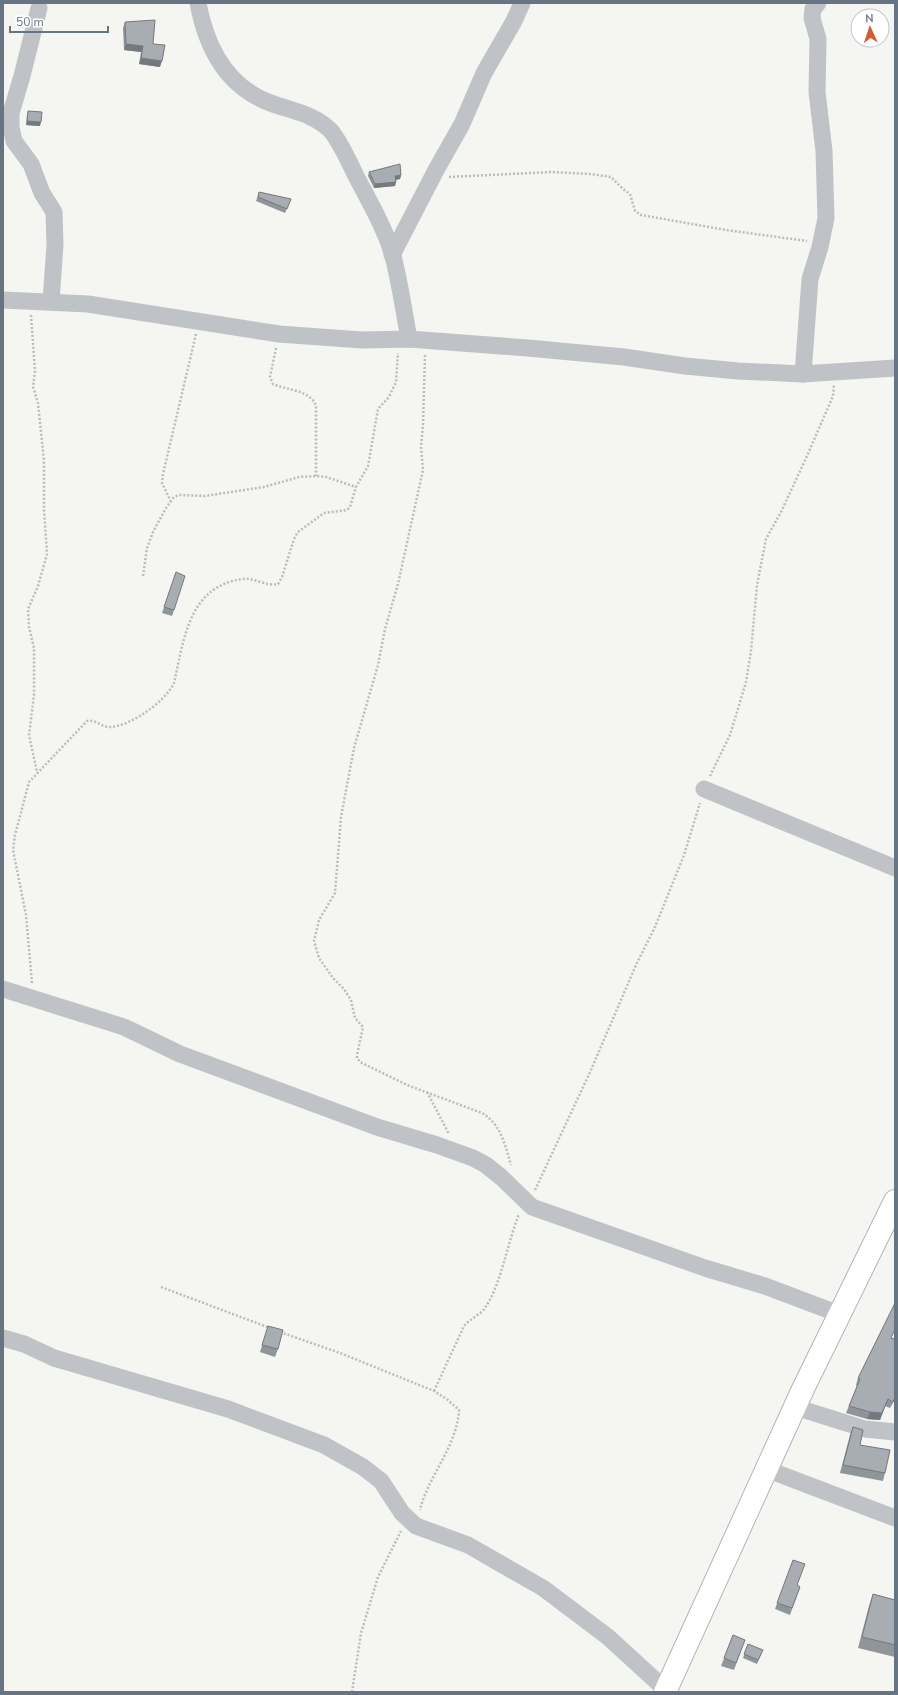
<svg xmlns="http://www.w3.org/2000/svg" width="898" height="1695" viewBox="0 0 898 1695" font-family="'Nunito Sans',sans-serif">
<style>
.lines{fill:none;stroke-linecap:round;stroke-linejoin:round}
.highway-casing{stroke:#b2b5b8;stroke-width:24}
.path{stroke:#b9bbbe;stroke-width:2.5;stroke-dasharray:2 2;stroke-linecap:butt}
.minor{stroke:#bfc2c6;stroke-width:17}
.highway{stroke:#fff;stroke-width:22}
.wall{fill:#90959a}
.shaded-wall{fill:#75797d}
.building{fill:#a7adb3;stroke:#75797d}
</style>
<rect width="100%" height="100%" fill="#f5f5f2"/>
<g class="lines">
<defs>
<path id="highway" d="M665 1692 803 1389 895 1201"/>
</defs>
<use href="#highway" class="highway-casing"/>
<g class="path">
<path d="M449 177 551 172 591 174 611 177 623 189 630 194 635 211 641 215 726 230 807 241"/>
<path d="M31 315 35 371 33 387 38 403 44 461V509L47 554 38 586 28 609 29 627 34 648V695L29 735 37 772"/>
<path d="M276 348 270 377 273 384C286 390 311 390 316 406V476"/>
<path d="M425 355 423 425 421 447 423 470 398 584 385 629 378 665 354 748 341 817 335 893 319 920 314 941 319 958 333 978 344 989 351 1000 355 1018 363 1027 357 1055V1058L360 1062 407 1085 482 1113C501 1124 505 1145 511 1165"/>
<path d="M171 502 162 483 163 474 196 334"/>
<path d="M143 576 147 548 153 532 166 508 174 497 179 495 205 496 264 487 299 477 316 476 326 477 356 487"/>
<path d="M710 776 730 735 746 682 751 651 757 585 766 539 781 512 807 456 833 396 834 385"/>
<path d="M32 983 26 915 13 850 15 835 29 782 87 721C96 719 102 728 111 727 132 725 165 702 174 683 184 640 188 587 242 579 254 577 266 587 278 584L282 577 294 539 298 532 324 513 347 510 350 507 356 487 368 466 378 409 389 397 396 382 398 353"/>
<path d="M427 1092 449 1134"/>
<path d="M535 1190 591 1070 636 965 655 927 684 855 700 803"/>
<path d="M161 1287 270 1328"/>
<path d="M280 1332 340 1353 434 1391 448 1400 459 1410C457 1447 428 1476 420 1510"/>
<path d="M434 1391 464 1326C470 1319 481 1314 485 1308 502 1282 507 1244 519 1214"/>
<path d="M352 1692 361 1633 378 1577 401 1531"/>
</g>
<g class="minor">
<path d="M198 3C206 46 225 85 268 102 290 111 314 113 331 131 341 143 349 162 356 176 369 201 385 228 393 256 400 283 404 312 409 339"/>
<path d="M39 8 22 76 11 113V127L14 141 31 164 42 193 54 212 55 245 51 301"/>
<path d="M392 255 436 170 462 124 484 73 514 21 522 3"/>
<path d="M3 300 88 304 279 334 362 340 409 339 528 348 624 357 685 366 738 371 803 374 895 368"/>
<path d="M803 374 810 279 820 247 826 218 824 151 817 92 818 39 812 18 813 9 818 3"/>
<path d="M704 789 895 868"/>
<path d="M3 989 124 1027 180 1054 377 1127 437 1145 473 1158 486 1165 501 1177 532 1207 705 1268 765 1286 839 1314"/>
<path d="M3 1338 24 1344 54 1358 228 1409 324 1445 363 1467 381 1481 402 1513 416 1526 468 1545 543 1588 608 1637 666 1690"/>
<path d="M795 1407 865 1429 895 1432"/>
<path d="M766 1469 895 1518"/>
</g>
<use href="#highway" class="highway"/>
</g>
<g class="wall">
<path d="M125 22 153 44 160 67 139 64 141 52 124 50 123 28Z"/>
<path d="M28 111 40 126 26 125 27 115Z"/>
<path d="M369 172 401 175 400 179 396 180 395 186 374 188 368 176Z"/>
<path d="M259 192 291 199 285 213 256 201Z"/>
<path d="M176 572 174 610 172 616 162 613Z"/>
<path d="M268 1326 278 1349 275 1357 260 1352Z"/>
<path d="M892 1338 895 1339V1399L890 1408 885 1406 880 1420 867 1419 846 1413 857 1386 856 1385 858 1378Z"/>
<path d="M853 1427 860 1445 885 1473 883 1481 840 1473 850 1435Z"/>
<path d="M793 1560 797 1585 800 1587 790 1615 775 1609Z"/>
<path d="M873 1594 895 1600V1657L858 1648 869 1606Z"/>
<path d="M733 1635 745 1640 734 1670 721 1666Z"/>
<path d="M748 1644 763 1650 757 1664 743 1658Z"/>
</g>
<g class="shaded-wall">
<path d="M126 44 143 46 141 52 124 50Z"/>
<path d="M141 58 162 61 160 67 139 64Z"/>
<path d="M27 121 41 122 40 126 26 125Z"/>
<path d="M401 175 400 179 394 180 395 176Z"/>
<path d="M396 182 395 186 374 188 375 184Z"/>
<path d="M895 1397V1399L890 1408 893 1402Z"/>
<path d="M888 1399 880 1420 867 1419 870 1412Z"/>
</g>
<g class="building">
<path d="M155 20 153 44 165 45 162 61 141 58 143 46 126 44 125 22Z"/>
<path d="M28 111 42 112 41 122 27 121Z"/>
<path d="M400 164 401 175 395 176 396 182 375 184 369 172Z"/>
<path d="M259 192 291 199 287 209 258 197Z"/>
<path d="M176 572 185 576 174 610 164 607Z"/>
<path d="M895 1303V1329L891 1338 895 1339V1397L893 1402 888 1399 882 1413 870 1412 849 1406 860 1379 858 1378Z"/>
<path d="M268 1326 283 1330 278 1349 262 1345Z"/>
<path d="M853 1427 863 1430 860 1445 890 1450 885 1473 843 1465Z"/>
<path d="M793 1560 805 1564 797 1585 800 1587 792 1608 777 1603Z"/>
<path d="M873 1594 895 1600V1645L862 1637Z"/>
<path d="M733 1635 745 1640 736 1663 724 1658Z"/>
<path d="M748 1644 763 1650 758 1660 744 1654Z"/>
</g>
<rect width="898" height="1695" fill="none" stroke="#677481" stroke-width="8"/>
<g transform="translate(870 28) rotate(357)"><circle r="19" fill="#ffffff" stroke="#c2c7cd"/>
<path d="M0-3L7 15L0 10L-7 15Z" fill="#d45c33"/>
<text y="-6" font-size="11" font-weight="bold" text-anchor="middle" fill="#677481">N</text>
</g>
<path d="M10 26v6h98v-6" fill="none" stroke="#677481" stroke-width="2"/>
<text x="16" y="26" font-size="12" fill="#677481" stroke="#ffffff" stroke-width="3" paint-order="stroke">50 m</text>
</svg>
